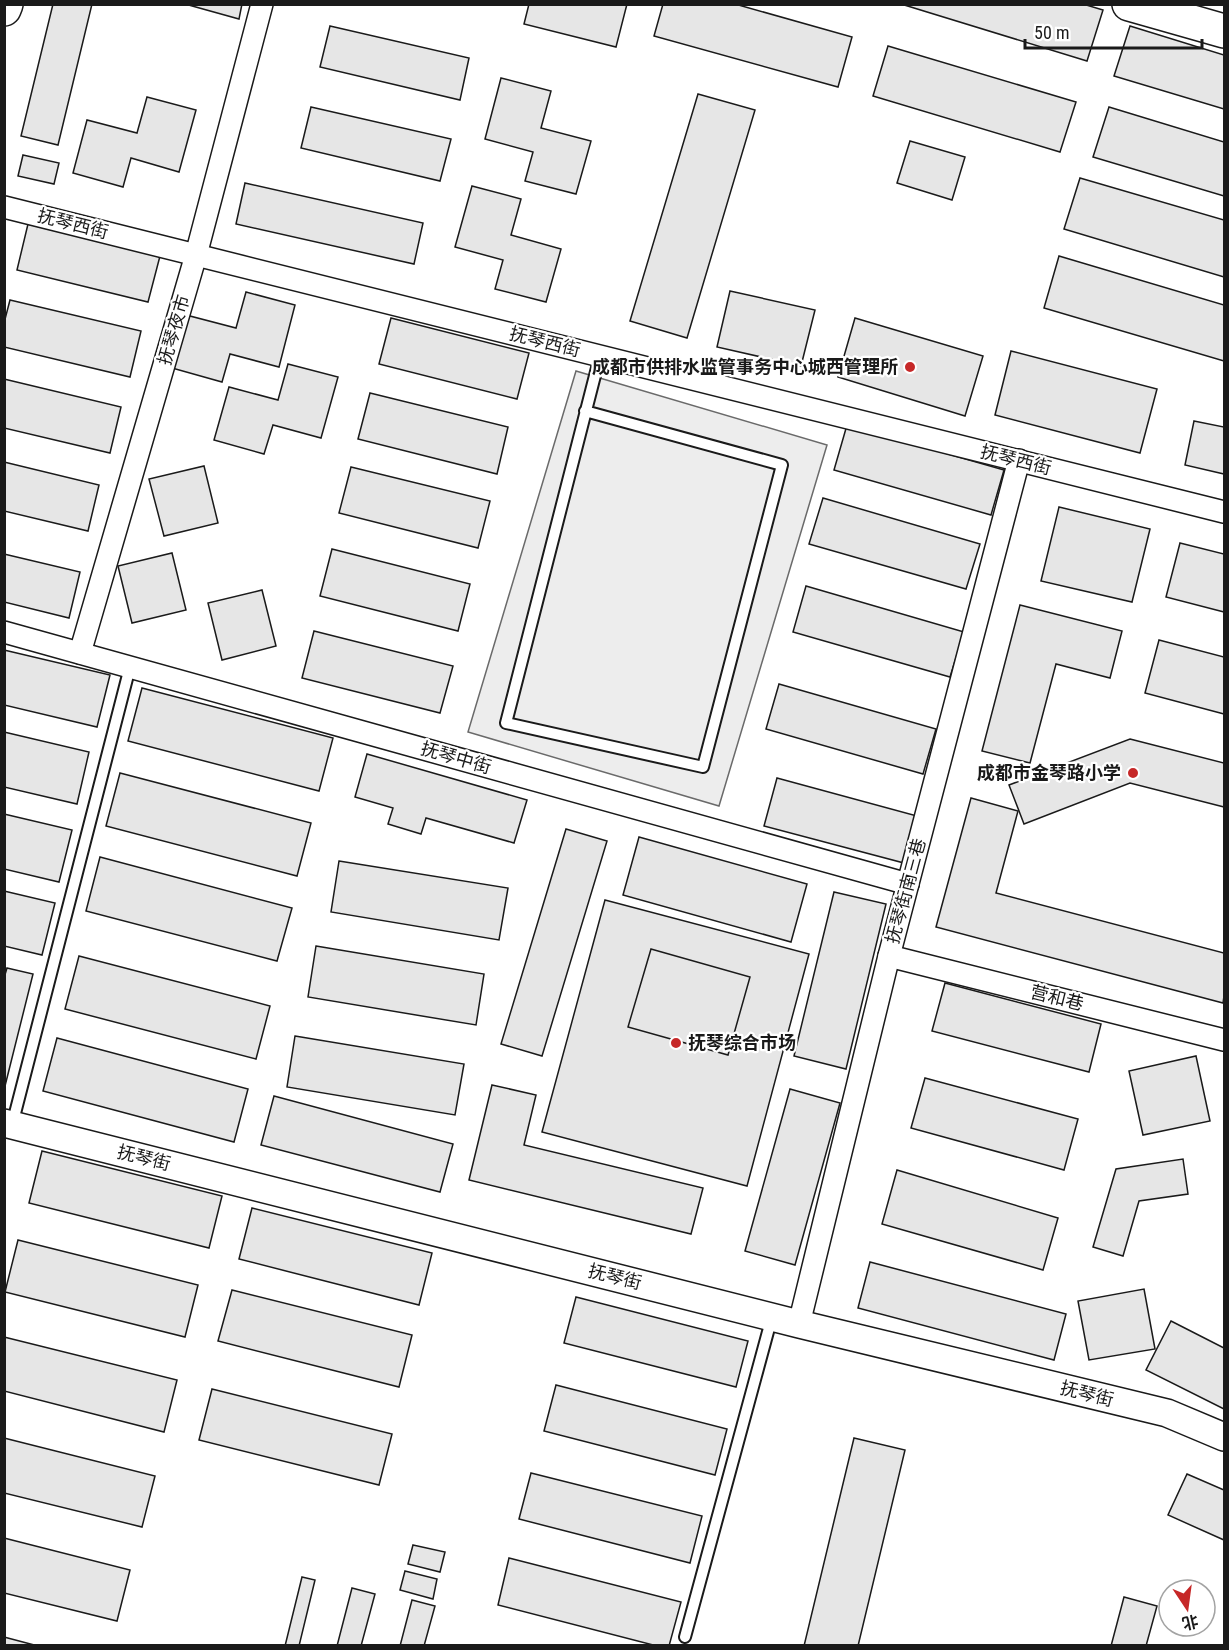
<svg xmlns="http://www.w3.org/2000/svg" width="1229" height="1650" viewBox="0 0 1229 1650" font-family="'Roboto Condensed','Noto Sans SC',sans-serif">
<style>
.parking{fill:#ededed;stroke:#6a6a6a;stroke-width:1.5}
.building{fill:#e6e6e6;stroke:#1a1a1a;stroke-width:1.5}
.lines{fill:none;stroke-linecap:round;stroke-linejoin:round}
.service-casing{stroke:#1a1a1a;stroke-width:14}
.minor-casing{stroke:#1a1a1a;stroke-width:24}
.tertiary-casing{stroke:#1a1a1a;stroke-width:30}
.primary-casing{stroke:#1a1a1a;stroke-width:36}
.service{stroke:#fff;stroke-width:10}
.minor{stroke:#fff;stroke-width:21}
.tertiary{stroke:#fff;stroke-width:27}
.primary{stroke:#fff;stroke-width:33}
.poi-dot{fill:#c62828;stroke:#fff;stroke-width:2}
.labels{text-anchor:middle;stroke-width:4.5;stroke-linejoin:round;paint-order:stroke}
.street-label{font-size:18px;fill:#1a1a1a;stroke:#fff}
.poi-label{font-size:18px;font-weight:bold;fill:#1a1a1a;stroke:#fff;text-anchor:end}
</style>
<rect width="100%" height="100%" fill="#fff"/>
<path class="parking" d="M576 371 827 445 719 806 468 732Z"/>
<g class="building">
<path d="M53 4H92L58 145 21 136Z"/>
<path d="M185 4H242L239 19Z"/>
<path d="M529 4H627L616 47 524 24Z"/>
<path d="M663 4H735L852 37 838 87 654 36Z"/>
<path d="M901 4H1083L1103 10 1087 61Z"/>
<path d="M330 26 469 58 460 100 320 67Z"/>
<path d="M1130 26 1224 55V109L1114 76Z"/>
<path d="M888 46 1076 102 1060 152 873 96Z"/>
<path d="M501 78 551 91 541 128 591 141 576 194 525 181 533 152 485 139Z"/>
<path d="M698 94 755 110 687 338 630 321Z"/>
<path d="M147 97 196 110 179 172 131 158 123 187 73 173 87 120 137 133Z"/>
<path d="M311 107 451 139 440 181 301 148Z"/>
<path d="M1109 107 1224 142V196L1093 157Z"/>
<path d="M910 141 965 157 952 200 897 183Z"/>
<path d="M23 155 59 163 54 184 18 176Z"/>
<path d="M1080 178 1224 220V277L1064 229Z"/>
<path d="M245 183 423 223 414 264 236 224Z"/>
<path d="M472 186 521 199 511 235 561 249 546 302 495 289 503 260 455 247Z"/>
<path d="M28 224 160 256 148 302 17 270Z"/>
<path d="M1059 256 1224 305V361L1044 308Z"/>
<path d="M730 291 815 310 801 366 717 347Z"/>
<path d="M246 292 295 305 279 367 230 354 222 382 172 368 186 315 236 328Z"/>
<path d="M10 300 141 331 130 377 4 347V323Z"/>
<path d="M391 318 529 353 517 399 379 364Z"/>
<path d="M855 318 983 356 965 416 838 377Z"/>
<path d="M1011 351 1157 389 1140 453 995 415Z"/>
<path d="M288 364 338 377 321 438 273 425 264 454 214 440 229 387 278 400Z"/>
<path d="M4 379 121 407 110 453 4 428Z"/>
<path d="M370 393 508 427 497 474 358 439Z"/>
<path d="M1194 421 1224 427V474L1185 465Z"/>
<path d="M847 425 1004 470 991 515 834 470Z"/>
<path d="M4 462 99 485 88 531 4 511Z"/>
<path d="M204 466 218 523 164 536 149 479Z"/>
<path d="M351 467 490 501 478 548 339 513Z"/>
<path d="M823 498 980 544 966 589 809 544Z"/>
<path d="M1059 507 1150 529 1132 602 1041 581Z"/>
<path d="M1180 543 1224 554V612L1166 597Z"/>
<path d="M332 549 470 584 458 631 320 596Z"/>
<path d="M172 553 186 610 132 623 118 566Z"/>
<path d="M4 554 80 572 69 618 4 602Z"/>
<path d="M806 586 964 632 950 677 793 632Z"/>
<path d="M262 590 276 646 222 660 208 603Z"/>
<path d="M1020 605 1122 631 1110 678 1056 664 1030 763 982 751Z"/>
<path d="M314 631 453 666 440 713 302 678Z"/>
<path d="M1159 640 1224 657V714L1145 693Z"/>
<path d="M4 650 110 675 97 727 4 705Z"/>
<path d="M779 684 936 729 923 774 766 729Z"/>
<path d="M142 688 333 738 319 791 128 741Z"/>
<path d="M4 732 89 752 77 804 4 787Z"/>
<path d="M1130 739 1224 763V807L1130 783 1024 824 1009 785Z"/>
<path d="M367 754 527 800 514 843 426 818 421 834 388 824 393 808 355 797Z"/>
<path d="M120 773 311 823 297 876 106 826Z"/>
<path d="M777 778 917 816 904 863 764 826Z"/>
<path d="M971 798 1018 811 996 893 1224 953V996L1223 1003 936 927Z"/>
<path d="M4 814 72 830 59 882 4 869Z"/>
<path d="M566 829 607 841 542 1056 501 1044Z"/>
<path d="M639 837 807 884 791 942 623 895Z"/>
<path d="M100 857 292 908 277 961 86 911Z"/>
<path d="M339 861 508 888 499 940 331 912Z"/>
<path d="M4 891 55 903 42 955 4 946Z"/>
<path d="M834 892 886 904 846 1069 794 1056Z"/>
<path d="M605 900 809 954 747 1186 542 1132Z"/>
<path d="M316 946 484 974 476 1025 308 997Z"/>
<path d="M651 949 750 977 728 1055 628 1027Z"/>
<path d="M79 956 270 1006 256 1059 65 1009Z"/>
<path d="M7 968 33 974 5 1086 4 978Z"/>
<path d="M945 983 1101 1024 1089 1072 932 1031Z"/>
<path d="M295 1036 464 1064 455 1115 287 1087Z"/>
<path d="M57 1038 248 1089 234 1142 43 1091Z"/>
<path d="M1196 1056 1210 1121 1143 1135 1129 1071Z"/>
<path d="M925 1078 1078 1119 1064 1170 911 1128Z"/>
<path d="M492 1085 536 1095 524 1145 703 1188 691 1234 469 1180Z"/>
<path d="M790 1089 840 1103 795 1265 745 1251Z"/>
<path d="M274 1096 453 1144 440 1192 261 1145Z"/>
<path d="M42 1151 222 1196 209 1248 29 1203Z"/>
<path d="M1183 1159 1188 1194 1139 1201 1123 1256 1093 1247 1116 1169Z"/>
<path d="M897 1170 1058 1218 1043 1270 882 1224Z"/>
<path d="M252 1208 432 1253 419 1305 239 1259Z"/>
<path d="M18 1240 198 1285 185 1337 5 1292Z"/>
<path d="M870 1262 1066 1314 1054 1360 858 1308Z"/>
<path d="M1144 1289 1155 1349 1089 1360 1078 1301Z"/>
<path d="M232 1290 412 1335 399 1387 218 1341Z"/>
<path d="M576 1297 748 1341 736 1387 564 1343Z"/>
<path d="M1171 1321 1224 1348V1409L1146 1370Z"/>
<path d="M4 1337 177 1380 164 1432 4 1391Z"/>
<path d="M556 1385 727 1429 715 1475 544 1431Z"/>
<path d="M212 1389 392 1434 379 1485 199 1440Z"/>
<path d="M4 1438 155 1476 142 1527 4 1493Z"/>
<path d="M854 1438 905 1450 858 1646H804Z"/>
<path d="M531 1473 702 1516 690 1563 519 1519Z"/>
<path d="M1187 1474 1224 1490V1540L1168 1515Z"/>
<path d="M4 1538 130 1570 117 1621 4 1593Z"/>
<path d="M413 1545 445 1552 440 1572 408 1564Z"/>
<path d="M509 1558 681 1602 669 1646H657L498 1605Z"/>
<path d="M405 1571 437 1579 433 1599 400 1590Z"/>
<path d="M302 1577 315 1580 299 1646H285Z"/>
<path d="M352 1588 375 1594 361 1646H337Z"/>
<path d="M1124 1597 1157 1606 1146 1646H1111Z"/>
<path d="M412 1600 435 1606 424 1646H400Z"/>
<path d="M4 1637 38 1646H4Z"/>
</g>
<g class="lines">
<defs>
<g id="service">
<path d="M585 411 782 465 703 767 506 723 600 356"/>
<path d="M12 1125 130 667"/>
<path d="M685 1637 772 1317"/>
</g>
<g id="minor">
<path d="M4 207 1224 512"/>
<path d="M4 632 908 884"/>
<path d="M80 653 196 255 262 4"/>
<path d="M889 956 1224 1040"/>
<path d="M799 1324 889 956 1019 460"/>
</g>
<path id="tertiary" d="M4 1123 799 1324 1167 1413 1224 1437"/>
<g id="primary">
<path d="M1129 4 1224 31"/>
<path d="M4 9 6 4"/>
</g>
</defs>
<use href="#service" class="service-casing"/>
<use href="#minor" class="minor-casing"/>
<use href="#tertiary" class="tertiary-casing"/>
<use href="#primary" class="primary-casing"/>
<use href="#service" class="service"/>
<use href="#minor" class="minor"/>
<use href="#tertiary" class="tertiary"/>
<use href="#primary" class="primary"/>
</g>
<g class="poi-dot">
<circle cx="910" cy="367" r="6"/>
<circle cx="1133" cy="773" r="6"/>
<circle cx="676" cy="1043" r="6"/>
</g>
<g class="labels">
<g class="street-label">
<text transform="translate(73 224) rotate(14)" y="6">抚琴西街</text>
<text transform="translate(174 330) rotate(-74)" y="6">抚琴夜市</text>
<text transform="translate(545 342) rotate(14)" y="6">抚琴西街</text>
<text transform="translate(1016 460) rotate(14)" y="6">抚琴西街</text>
<text transform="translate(456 758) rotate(16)" y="6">抚琴中街</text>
<text transform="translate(906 891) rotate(-75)" y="6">抚琴街南三巷</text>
<text transform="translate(1057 998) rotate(14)" y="6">营和巷</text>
<text transform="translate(144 1158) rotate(14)" y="6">抚琴街</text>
<text transform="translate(615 1277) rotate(14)" y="6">抚琴街</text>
<text transform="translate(1087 1394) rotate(14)" y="6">抚琴街</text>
</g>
<g class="poi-label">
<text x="898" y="373">成都市供排水监管事务中心城西管理所</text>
<text x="1121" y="779">成都市金琴路小学</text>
<text x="688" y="1049" text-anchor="start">抚琴综合市场</text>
</g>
</g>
<rect width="1229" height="1650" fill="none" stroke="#1a1a1a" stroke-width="12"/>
<g transform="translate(1187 1608) rotate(167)"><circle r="28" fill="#ffffff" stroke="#a3a3a3" stroke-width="1.5"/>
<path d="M0-4.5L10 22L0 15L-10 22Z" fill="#c62828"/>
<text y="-9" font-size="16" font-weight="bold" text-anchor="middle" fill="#1a1a1a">北</text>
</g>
<path d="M1025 39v9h177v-9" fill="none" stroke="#1a1a1a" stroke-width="3"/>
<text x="1034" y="39" font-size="18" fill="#1a1a1a" stroke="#ffffff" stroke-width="4.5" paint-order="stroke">50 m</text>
</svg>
